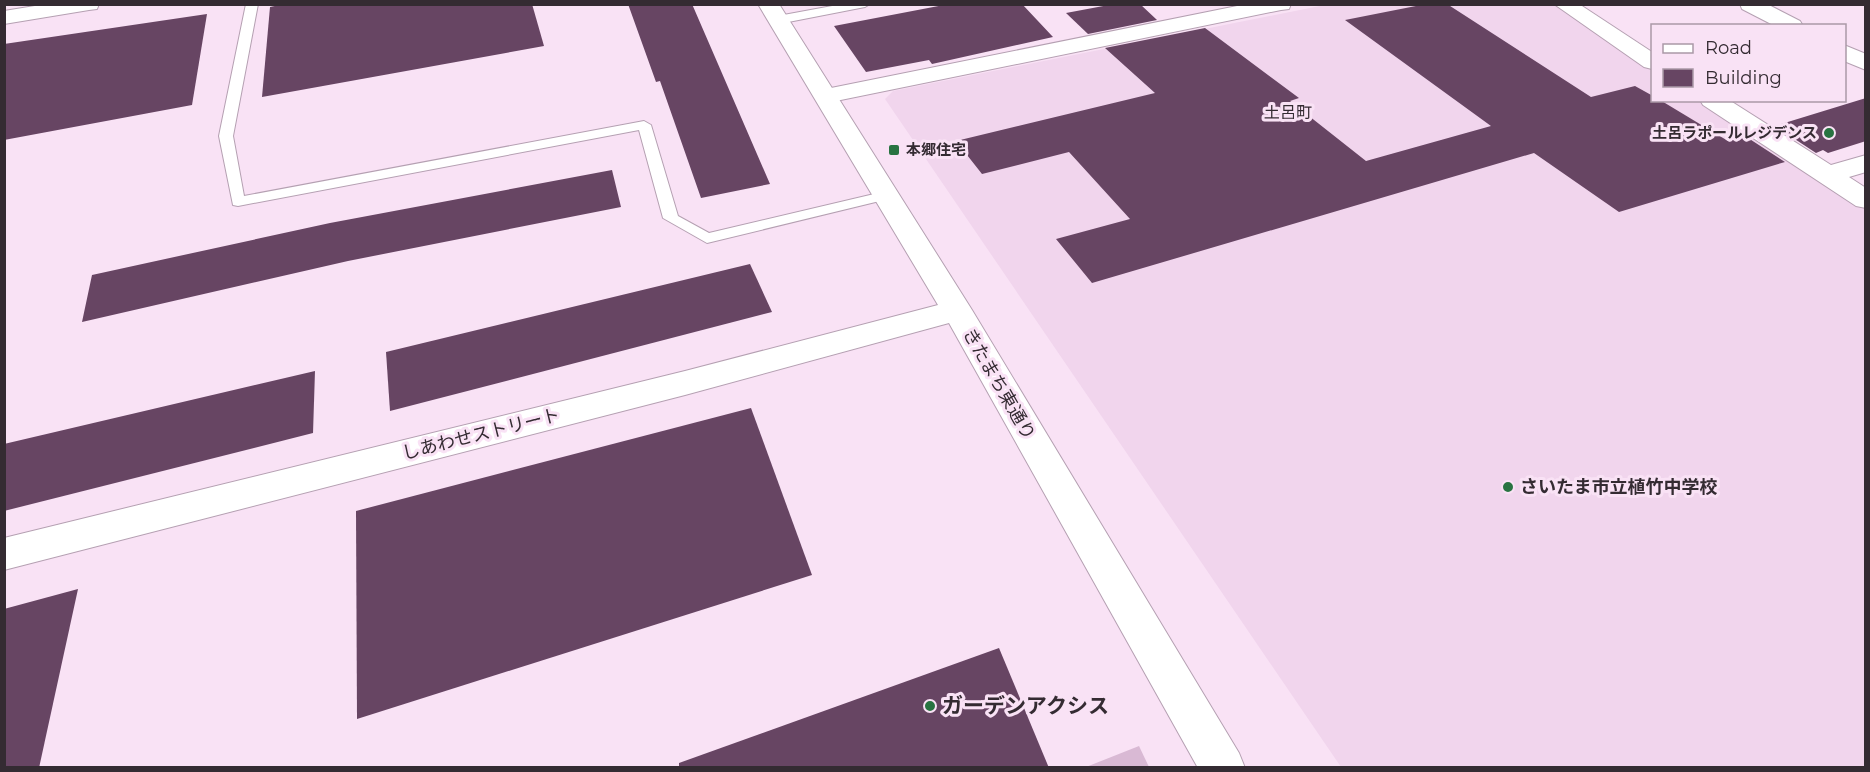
<svg xmlns="http://www.w3.org/2000/svg" width="1870" height="772" viewBox="0 0 1870 772" font-family="Montserrat,'Noto Sans JP',sans-serif">
<style>
.built{fill:#f1d5ed}
.green{fill:#d9b9d4}
.building{fill:#674563}
.lines{fill:none;stroke-linecap:round;stroke-linejoin:round}
.service-casing{stroke:#b5a0b2;stroke-width:2}
.minor-casing{stroke:#b5a0b2;stroke-width:2}
.tertiary-casing{stroke:#b5a0b2;stroke-width:2}
.service{fill:#fff;fill-rule:evenodd}
.minor{fill:#fff;fill-rule:evenodd}
.tertiary{fill:#fff;fill-rule:evenodd}
.poi-dot{fill:#287341;stroke:#f9e2f5;stroke-width:2}
.labels{text-anchor:middle;stroke-width:6;stroke-linejoin:round;paint-order:stroke}
.far-poi-label{font-size:15px;font-weight:bold;fill:#342b32;stroke:#f9e2f5;text-anchor:end}
.far-neighbourhood-label{font-size:16px;fill:#342b32;stroke:#f9e2f5}
.street-label{font-size:18px;fill:#342b32;stroke:#f9e2f5}
.poi-label{font-size:18px;font-weight:bold;fill:#342b32;stroke:#f9e2f5;text-anchor:start}
.near-poi-label{font-size:21px;font-weight:bold;fill:#342b32;stroke:#f9e2f5;text-anchor:start}
</style>
<rect width="100%" height="100%" fill="#f9e2f5"/>
<path class="built" d="M1325 5H1558L1652 67V100L1704 101 1865 207V767H1341L885 99 893 91Z"/>
<path class="green" d="M1139 746 1149 767H1086Z"/>
<g class="building">
<path d="M284 4H532L544 46 262 97 270 7Z"/>
<path d="M628 4H692L770 184 701 198 660 81 656 82Z"/>
<path d="M949 4H1022L1053 37 932 64 929 60 866 72 834 26Z"/>
<path d="M1114 4H1140L1157 20 1088 34 1066 13Z"/>
<path d="M1426 4H1447L1591 97 1635 86 1653 96V100H1660L1728 141 1745 136 1785 162 1619 212 1534 153 1092 283 1056 239 1130 219 1069 152 982 174 956 141 1155 93 1105 48 1205 28 1299 98 1290 101 1366 161 1491 126 1345 20Z"/>
<path d="M207 14 192 105 4 140V44Z"/>
<path d="M1866 98V141L1828 153 1823 150 1816 153 1775 126Z"/>
<path d="M612 170 621 207 348 261 82 322 92 275 330 223Z"/>
<path d="M750 264 772 312 390 411 386 352Z"/>
<path d="M315 371 313 433 4 511V444Z"/>
<path d="M751 408 812 575 357 719 356 511Z"/>
<path d="M78 589 39 768H4V609Z"/>
<path d="M999 648 1049 768H679V763Z"/>
</g>
<g class="lines">
<defs>
<g id="service">
<path d="M246 4H258L233 136 244 196 644 121 651 125 678 216 709 233 887 191 894 195 892 198 707 243 663 218 639 130 238 206 233 205 219 136Z"/>
<path d="M843 4H870L865 7 778 24 772 20 778 16Z"/>
</g>
<g id="minor">
<path d="M1247 4H1291L1289 9 1281 10 826 103 817 101 814 96 817 91 826 89Z"/>
<path d="M1554 4H1579L1652 52V69L1644 67Z"/>
<path d="M1740 4H1767L1800 21 1803 26H1775L1742 9Z"/>
<path d="M1844 45 1866 54V70L1844 61Z"/>
<path d="M1700 100H1729L1831 165 1866 155V172L1849 177 1866 188V208L1856 206 1703 105Z"/>
</g>
<g id="tertiary">
<path d="M47 4H99L97 9 89 10 4 24V11Z"/>
<path d="M758 4H779L972 310 1239 753 1245 768H1198L949 323 685 395 4 570V538L685 371 938 305Z"/>
</g>
</defs>
<use href="#service" class="service-casing"/>
<use href="#minor" class="minor-casing"/>
<use href="#tertiary" class="tertiary-casing"/>
<use href="#service" class="service"/>
<use href="#minor" class="minor"/>
<use href="#tertiary" class="tertiary"/>
</g>
<g class="poi-dot">
<circle cx="1829" cy="133" r="6"/>
<rect x="888" y="144" width="12" height="12" rx="3"/>
<circle cx="1508" cy="487" r="6"/>
<circle cx="930" cy="706" r="6"/>
</g>
<g class="labels">
<g class="far-poi-label">
<text x="1817" y="138">土呂ラポールレジデンス</text>
<text x="906" y="155" text-anchor="start">本郷住宅</text>
</g>
<g class="far-neighbourhood-label">
<text x="1288" y="118">土呂町</text>
</g>
<g class="street-label">
<text transform="translate(999 384) rotate(60)" y="6">きたまち東通り</text>
<text transform="translate(481 434) rotate(-14)" y="6">しあわせストリート</text>
</g>
<g class="poi-label">
<text x="1520" y="493">さいたま市立植竹中学校</text>
</g>
<g class="near-poi-label">
<text x="942" y="713">ガーデンアクシス</text>
</g>
</g>
<rect width="1870" height="772" fill="none" stroke="#342b32" stroke-width="12"/>
<rect x="1651" y="24" width="195" height="78" fill="#f9e2f5" stroke="#aa99a7" stroke-width="1.5"/>
<rect x="1663" y="44" width="30" height="9" fill="#ffffff" stroke="#aa99a7" stroke-width="1.5"/>
<text x="1705" y="54" font-size="18" fill="#342b32">Road</text>
<rect x="1663" y="69" width="30" height="18" fill="#674563" stroke="#aa99a7" stroke-width="1.5"/>
<text x="1705" y="84" font-size="18" fill="#342b32">Building</text>
</svg>
